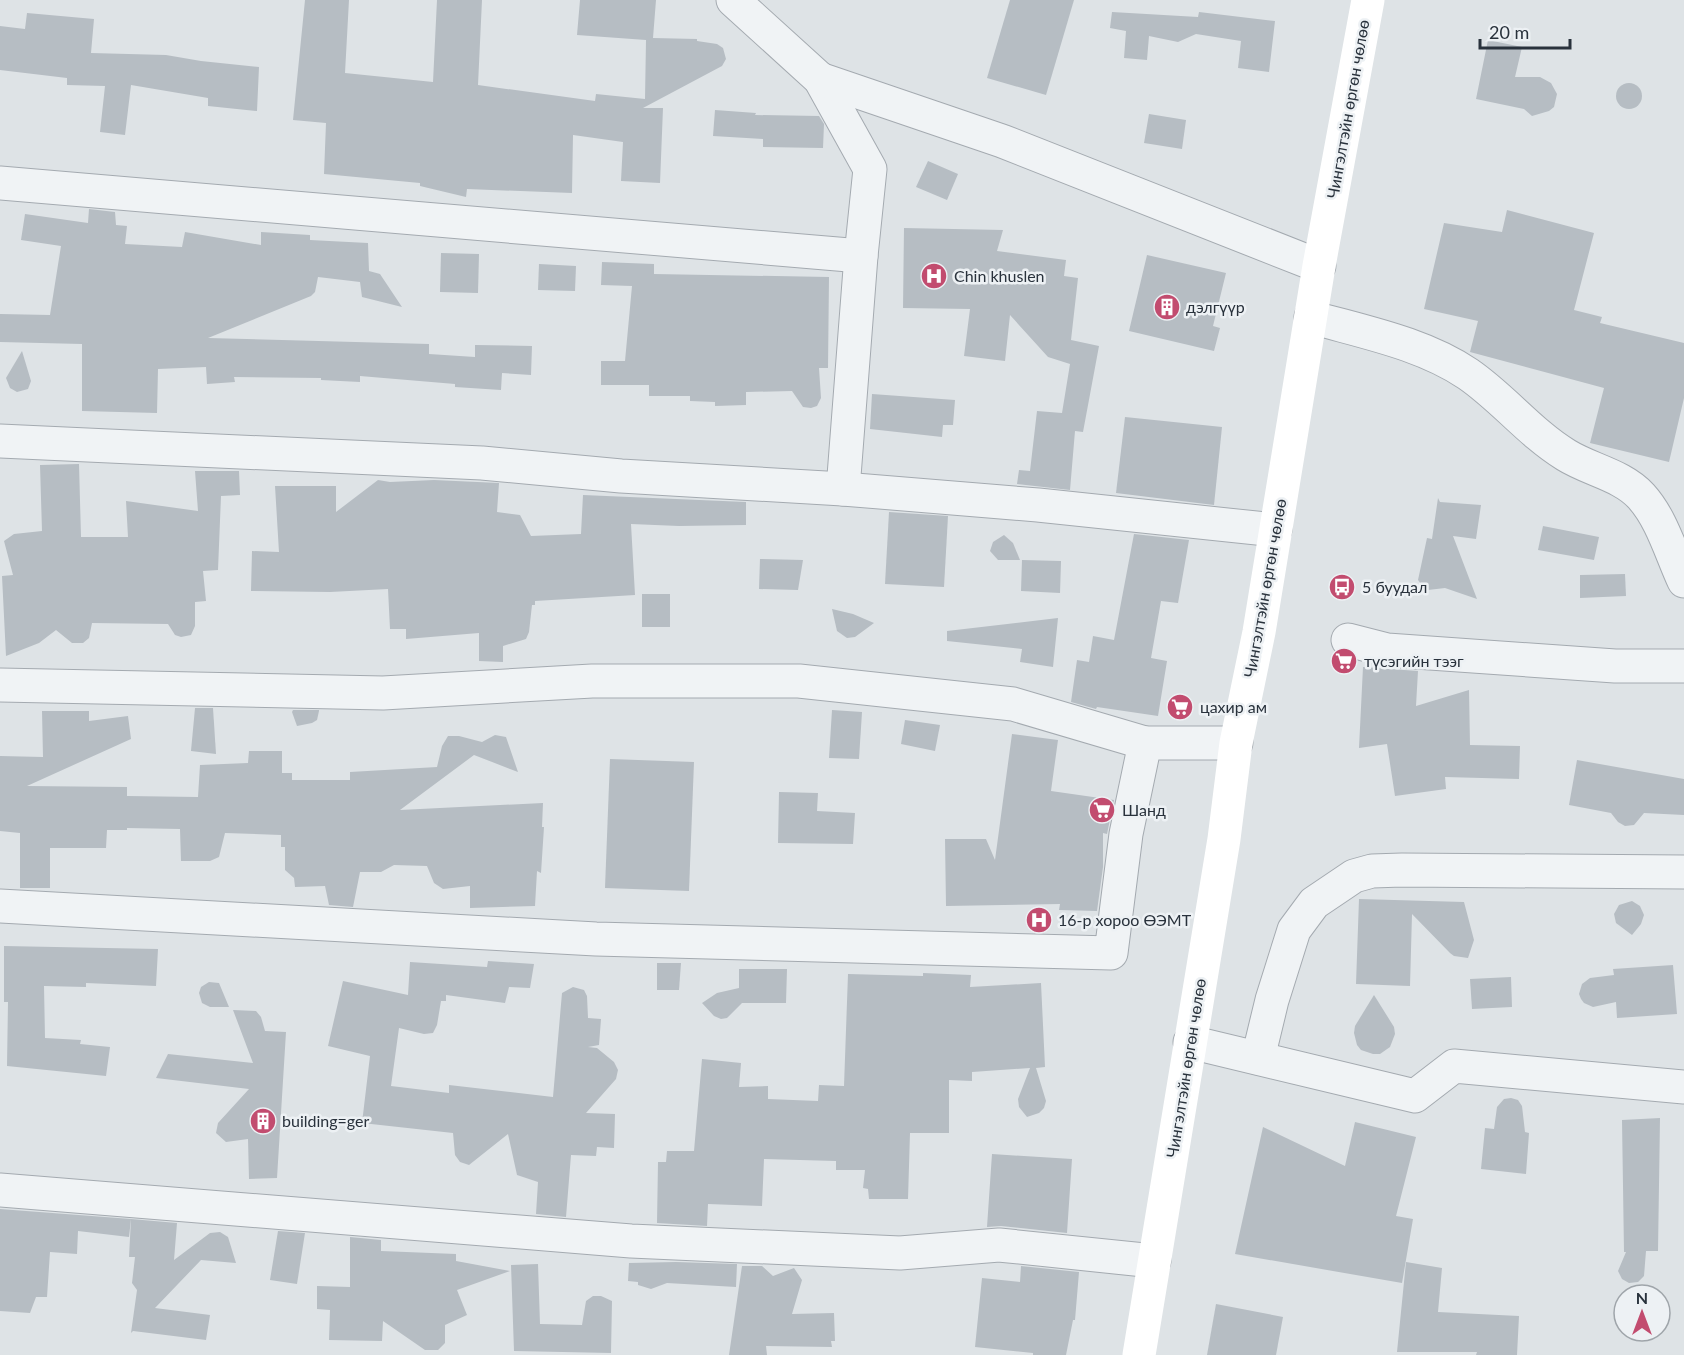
<svg xmlns="http://www.w3.org/2000/svg" width="1684" height="1355" viewBox="0 0 1684 1355" font-family="Lato,sans-serif">
<style>
.building{fill:#b6bdc3}
.lines{fill:none;stroke-linecap:round;stroke-linejoin:round}
.minor-casing{stroke:#a4aab0;stroke-width:35}
.minor{stroke:#f0f3f5;stroke-width:33}
.secondary{stroke:#fff;stroke-width:33}
.labels{text-anchor:middle;stroke-width:5;stroke-linejoin:round;paint-order:stroke}
.street-label{font-size:16px;fill:#29323c;stroke:#edf1f4}
.poi-label{font-size:16px;fill:#29323c;stroke:#edf1f4;text-anchor:start}
</style>
<rect width="100%" height="100%" fill="#dee3e6"/>
<g class="building">
<path d="M305 0H349L345 73 433 82 437 0H482L478 85 595 101 596 94 645 99 646 40 577 35 580 0H656L653 38 697 39V41L717 44 723 48 726 59 722 66 643 108H663L660 183 621 181 623 142 573 135 572 193 467 189 466 197 420 186V183L324 174 326 123 293 120Z"/>
<path d="M1010 0H1074L1046 95 987 78Z"/>
<path d="M1112 12 1198 17 1199 12 1275 21 1269 72 1238 68 1241 41 1196 34 1178 42 1149 36 1147 60 1124 58 1126 31 1110 28Z"/>
<path d="M27 13 94 19 91 53 166 55 201 61 259 67 257 111 208 106V98L131 85 125 135 100 132 105 86 67 85V78L0 70V26L25 29Z"/>
<path d="M1488 40 1522 47 1515 77H1540L1551 83 1557 94 1554 107 1549 111 1532 116 1524 109 1476 99Z"/>
<circle cx="1629" cy="96" r="13"/>
<path d="M715 110 756 113 755 115 819 116 824 124 823 148 763 147V139L713 136Z"/>
<path d="M1149 114 1186 120 1182 149 1144 143Z"/>
<path d="M928 161 958 174 947 200 916 187Z"/>
<path d="M89 209 115 212 116 225 127 226 125 244 182 247 185 232 261 245V232L310 235V240L368 243 369 271 380 274 402 307 362 297 360 282 318 277 315 292 311 296 208 338 429 344V354L475 357V345L532 346 531 375 502 373 501 390 455 387V384L360 376V382L321 380V378L234 377 235 382 207 384 206 367 158 369 157 413 82 411V344L0 342V314L50 315 61 246 21 240 25 214 88 223Z"/>
<path d="M1507 210 1594 233 1574 310 1602 317 1600 323 1684 343V398L1669 462 1590 443 1604 388 1470 352 1478 321 1424 309 1444 223 1502 232Z"/>
<path d="M904 228 1003 230 997 251 1066 260 1064 276 1078 278 1071 340 1099 346 1083 432 1075 431 1070 490 1017 484 1019 470 1030 471 1037 411 1062 413 1070 364 1048 357 1010 315 1005 361 964 356 970 309 903 308Z"/>
<path d="M441 253 479 254 478 293 440 292Z"/>
<path d="M1147 255 1226 273 1213 326 1220 328 1214 351 1129 331Z"/>
<path d="M602 262 654 264V274L829 277 828 368H819L821 398 817 406 811 408 803 407 792 391 746 392V405L715 406V402L690 401V396H649V385H601V361H625L632 286 601 285Z"/>
<path d="M539 264 576 266 575 291 538 290Z"/>
<path d="M22 351 31 381 28 389 17 392 10 388 6 378Z"/>
<path d="M872 394 955 400 953 425H943L942 437 870 429Z"/>
<path d="M1125 417 1222 427 1214 505 1116 493Z"/>
<path d="M79 464 81 537H128L126 501 198 511 195 471H239L240 495 221 496 218 570 203 571 206 601 195 602V626L191 635 181 637 175 635 168 624 92 623 89 638 83 643H72L56 630 39 643 6 656 2 576 13 575 4 541 14 534 42 531 40 465Z"/>
<path d="M378 480 390 482 434 480 499 483 497 512 520 515 531 536 581 534 583 495 746 502V525L679 526 631 524 635 595 535 601V605H532L529 632 526 639 503 646V662L479 661V633L406 639V629H390L388 589 330 592 251 591 252 551 279 552 275 486H336V512Z"/>
<path d="M1438 498 1440 502 1481 505 1476 539 1453 536 1477 599 1445 588 1428 590 1424 588 1418 580 1427 538 1432 539Z"/>
<path d="M889 512 948 516 944 587 885 584Z"/>
<path d="M1543 526 1599 537 1594 560 1538 550Z"/>
<path d="M1134 534 1189 540 1178 603 1161 601 1151 658 1167 661 1158 716 1097 707 1096 709 1071 702 1077 660 1089 662 1093 636 1114 640Z"/>
<path d="M1004 535 1013 543 1020 560H998L990 551 993 542Z"/>
<path d="M760 559 803 560 798 590 759 589Z"/>
<path d="M1022 560 1061 561 1060 593 1021 591Z"/>
<path d="M1625 574 1626 596 1580 598V575Z"/>
<rect x="642" y="594" width="28" height="33"/>
<path d="M832 609 853 614 874 623 855 637 847 638 837 631Z"/>
<path d="M1058 618 1053 667 1020 662 1022 649 947 641V631Z"/>
<path d="M1363 667 1418 671 1416 706 1469 690 1470 745 1520 746 1519 779 1445 777 1446 789 1395 796 1387 744 1359 748Z"/>
<path d="M195 708H213L216 754 191 751Z"/>
<path d="M293 710H319V711L317 720 312 723 297 726 292 712Z"/>
<path d="M832 710 862 712 859 759 829 758Z"/>
<path d="M42 711H89V721L128 716 131 739 27 786 127 787V796L198 797 200 765 248 763 249 751H282V773H292V780H350V772L437 767 442 746 448 736H459L482 742 495 735 506 737 518 772 474 755 400 810 543 803 542 827H544L541 873 537 871 535 906 470 908V886L443 889 434 883 427 866 394 865 381 872H360L353 907 329 905 325 886 295 887 294 878 285 870V847H281V835L225 833 219 857 210 861H181L180 829 127 828V830H107L106 848H50V888H20V833L0 831V756L43 757Z"/>
<path d="M905 720 940 725 935 751 901 744Z"/>
<path d="M1012 734 1058 740 1051 791 1114 800 1107 834 1103 833V867L1097 911 1059 910 1060 904 946 906 945 839H986L995 860Z"/>
<path d="M610 759 694 762 689 891 605 888Z"/>
<path d="M1577 760 1684 779V815L1644 813 1634 825 1625 826 1618 822 1611 813 1569 805Z"/>
<path d="M779 792 818 793 817 811 855 813 853 844 778 843Z"/>
<path d="M1359 899 1464 902 1474 940 1468 958 1454 956 1450 953 1412 914 1410 986 1356 984Z"/>
<path d="M1632 901 1640 906 1644 915 1641 924 1632 935 1616 923 1614 914 1619 905Z"/>
<path d="M4 946 158 949 156 986 86 983V987L44 986 45 1038 81 1040 80 1044 110 1047 106 1076 7 1066 8 1002H4Z"/>
<path d="M488 961 534 964 530 988 509 987 505 1003 446 995V1001H441L437 1025 433 1033 424 1034 399 1028 391 1086 449 1093V1085L553 1097 562 993 573 987 584 990 587 996 588 1018 601 1019 599 1045 588 1047 597 1048 614 1062 618 1070 616 1079 586 1113 615 1114 614 1148 597 1147 596 1156 571 1155 566 1217 536 1214 538 1182 517 1175 508 1134 469 1165 460 1162 455 1155 453 1133 362 1123 370 1056 328 1046 343 981 408 995 410 962 487 967Z"/>
<path d="M657 963H681L679 990H657Z"/>
<path d="M1673 965 1677 1014 1617 1018 1616 1002 1593 1007 1584 1003 1581 999 1579 994 1582 984 1590 978 1614 975 1613 969Z"/>
<path d="M739 969H787L786 1003H742L727 1018 721 1019 714 1016 702 1003 717 993 739 988Z"/>
<path d="M923 973 971 975 970 987 1041 983 1045 1067 1036 1068 1046 1101 1044 1108 1039 1113 1027 1117 1019 1107 1018 1099 1030 1068 972 1072V1081L949 1080V1133H910L908 1199H869L868 1189 863 1188 865 1170H836V1161L764 1159 762 1206 708 1204 707 1226 657 1223 658 1162H666L667 1151H694L702 1059 741 1063 739 1087 768 1086V1099L818 1101 819 1085 844 1086 848 974 923 976Z"/>
<path d="M1511 977 1512 1007 1472 1009 1470 979Z"/>
<path d="M209 982 219 983 229 1007H210L202 1003 199 993 201 987Z"/>
<path d="M1374 995 1394 1027 1395 1034 1390 1047 1380 1054H1373L1361 1050 1357 1045 1354 1033 1355 1026Z"/>
<path d="M233 1010 256 1011 261 1017 265 1031 286 1032 277 1178 249 1179 248 1139 226 1142 216 1133 218 1123 249 1089 156 1078 168 1054 253 1063Z"/>
<path d="M1511 1098 1518 1100 1522 1106 1525 1132 1529 1133 1526 1174 1481 1169 1485 1128 1494 1129 1497 1107 1504 1099Z"/>
<path d="M1660 1118 1658 1251H1646L1644 1276 1638 1282 1629 1283 1622 1279 1618 1271 1626 1252H1624L1622 1120Z"/>
<path d="M1355 1122 1416 1137 1396 1216 1413 1219 1402 1283 1235 1254 1263 1127 1345 1166Z"/>
<path d="M992 1154 1072 1159 1067 1233 1001 1226 987 1227Z"/>
<path d="M0 1209 131 1219 129 1237 78 1231 77 1254 50 1252 47 1297H36L30 1313 0 1311Z"/>
<path d="M131 1219 177 1223 174 1260 210 1233 220 1232 228 1237 236 1263 201 1260 155 1308 210 1315 206 1340 133 1331 131 1333 137 1290 132 1283 135 1257H129Z"/>
<path d="M278 1231 305 1233 297 1284 270 1280Z"/>
<path d="M350 1237 381 1240V1251L456 1254V1261L510 1271 457 1290 467 1315 445 1325V1343L438 1350H425L383 1321 382 1341 329 1340 330 1310 317 1309V1286L350 1287Z"/>
<path d="M676 1262 737 1264 736 1287 667 1283 651 1289 638 1285V1282L628 1281 629 1263Z"/>
<path d="M1406 1262 1442 1268 1438 1312 1519 1316 1517 1355H1476L1477 1352H1397Z"/>
<path d="M538 1264 540 1324 582 1325 586 1301 593 1296H601L612 1301 611 1353 514 1351 511 1265Z"/>
<path d="M742 1266H762L773 1276 794 1268 802 1280 792 1314 834 1313 835 1341H831L832 1347 766 1346 767 1355H729Z"/>
<path d="M1021 1266 1079 1272 1075 1320H1073L1066 1355H1033V1353L975 1347 982 1278 1020 1282Z"/>
<path d="M1216 1304 1283 1317 1276 1355H1207Z"/>
</g>
<g class="lines">
<defs>
<g id="minor">
<path d="M733 0 820 79 870 169 861 256 843 489"/>
<path d="M820 79 1002 141 1319 266"/>
<path d="M0 183 861 256"/>
<path d="M1311 317C1363 332 1422 343 1468 374 1503 398 1530 433 1566 455 1590 470 1622 475 1641 496 1662 519 1671 553 1684 581"/>
<path d="M0 441 482 463 621 476 843 489 1038 505 1275 530"/>
<path d="M1348 640 1387 650 1615 666H1684"/>
<path d="M0 685 383 693 592 681H799L1013 704 1145 743"/>
<path d="M0 906 596 939 1111 953 1126 834 1145 743H1236"/>
<path d="M1190 1042 1415 1096 1454 1066 1684 1087"/>
<path d="M1258 1058 1272 1000 1294 930 1314 903 1354 876 1372 871 1402 870 1684 872"/>
<path d="M0 1190 631 1241 900 1253 999 1245 1154 1261"/>
</g>
</defs>
<use href="#minor" class="minor-casing"/>
<use href="#minor" class="minor"/>
<path class="secondary" d="M1139 1355 1224 839 1236 743 1259 632 1319 266 1368 0"/>
</g>
<defs>
<symbol id="hospital-disc" viewBox="-11 -11 22 22"><circle r="9.5" fill="#c24c6f" stroke="#edf1f4"/><path d="M-5-5h3v3.5h4V-5h3V5h-3V1.5h-4V5h-3Z" fill="#fff"/></symbol>
<symbol id="building-disc" viewBox="-11 -11 22 22"><circle r="9.5" fill="#c24c6f" stroke="#edf1f4"/><path d="M-4-6H4V6H1V3H-1V6H-4ZM-2.5-4.3h1.7v1.8h-1.7ZM.8-4.3h1.7v1.8H.8ZM-2.5-1h1.7V.8h-1.7ZM.8-1h1.7V.8H.8Z" fill="#fff"/></symbol>
<symbol id="bus-disc" viewBox="-11 -11 22 22"><circle r="9.5" fill="#c24c6f" stroke="#edf1f4"/><path d="M-5-6H5V4H4V6H2V4H-2V6H-4V4H-5ZM-3.5-4V0h7V-4ZM-3.5 1.2v1.5H-2V1.2ZM2 1.2v1.5H3.5V1.2Z" fill="#fff"/></symbol>
<symbol id="supermarket-disc" viewBox="-11 -11 22 22"><circle r="9.5" fill="#c24c6f" stroke="#edf1f4"/><path d="M-6-5.5h2.5l.6 2H6L4.5 2H-2.5L-4.4-4H-6ZM-1.5 3.2a1.3 1.3 0 1 0 .1 0ZM3 3.2a1.3 1.3 0 1 0 .1 0Z" fill="#fff"/></symbol>
</defs>
<g fill-rule="evenodd">
<use href="#hospital-disc" x="919" y="261" width="30" height="30"/>
<use href="#building-disc" x="1152" y="292" width="30" height="30"/>
<use href="#bus-disc" x="1327" y="572" width="30" height="30"/>
<use href="#supermarket-disc" x="1329" y="646" width="30" height="30"/>
<use href="#supermarket-disc" x="1165" y="692" width="30" height="30"/>
<use href="#supermarket-disc" x="1087" y="795" width="30" height="30"/>
<use href="#hospital-disc" x="1024" y="905" width="30" height="30"/>
<use href="#building-disc" x="248" y="1106" width="30" height="30"/>
</g>
<g class="labels">
<g class="street-label">
<text transform="translate(1348 109) rotate(-80)" y="6">Чингэлтэйн өргөн чөлөө</text>
<text transform="translate(1265 588) rotate(-80)" y="6">Чингэлтэйн өргөн чөлөө</text>
<text transform="translate(1186 1068) rotate(-81)" y="6">Чингэлтэйн өргөн чөлөө</text>
</g>
<g class="poi-label">
<text x="954" y="282">Chin khuslen</text>
<text x="1186" y="313">дэлгүүр</text>
<text x="1362" y="593">5 буудал</text>
<text x="1364" y="667">түсэгийн тээг</text>
<text x="1200" y="713">цахир ам</text>
<text x="1122" y="816">Шанд</text>
<text x="1058" y="926">16-р хороо ӨЭМТ</text>
<text x="282" y="1127">building=ger</text>
</g>
</g>
<g transform="translate(1642 1313)"><circle r="28" fill="#edf1f4" stroke="#9fa5aa" stroke-width="1.5"/>
<path d="M0-4.5L10 22L0 15L-10 22Z" fill="#c24c6f"/>
<text y="-9" font-size="16" font-weight="bold" text-anchor="middle" fill="#29323c">N</text>
</g>
<path d="M1480 39v9h90v-9" fill="none" stroke="#29323c" stroke-width="3"/>
<text x="1489" y="39" font-size="18" fill="#29323c" stroke="#edf1f4" stroke-width="4.5" paint-order="stroke">20 m</text>
</svg>
